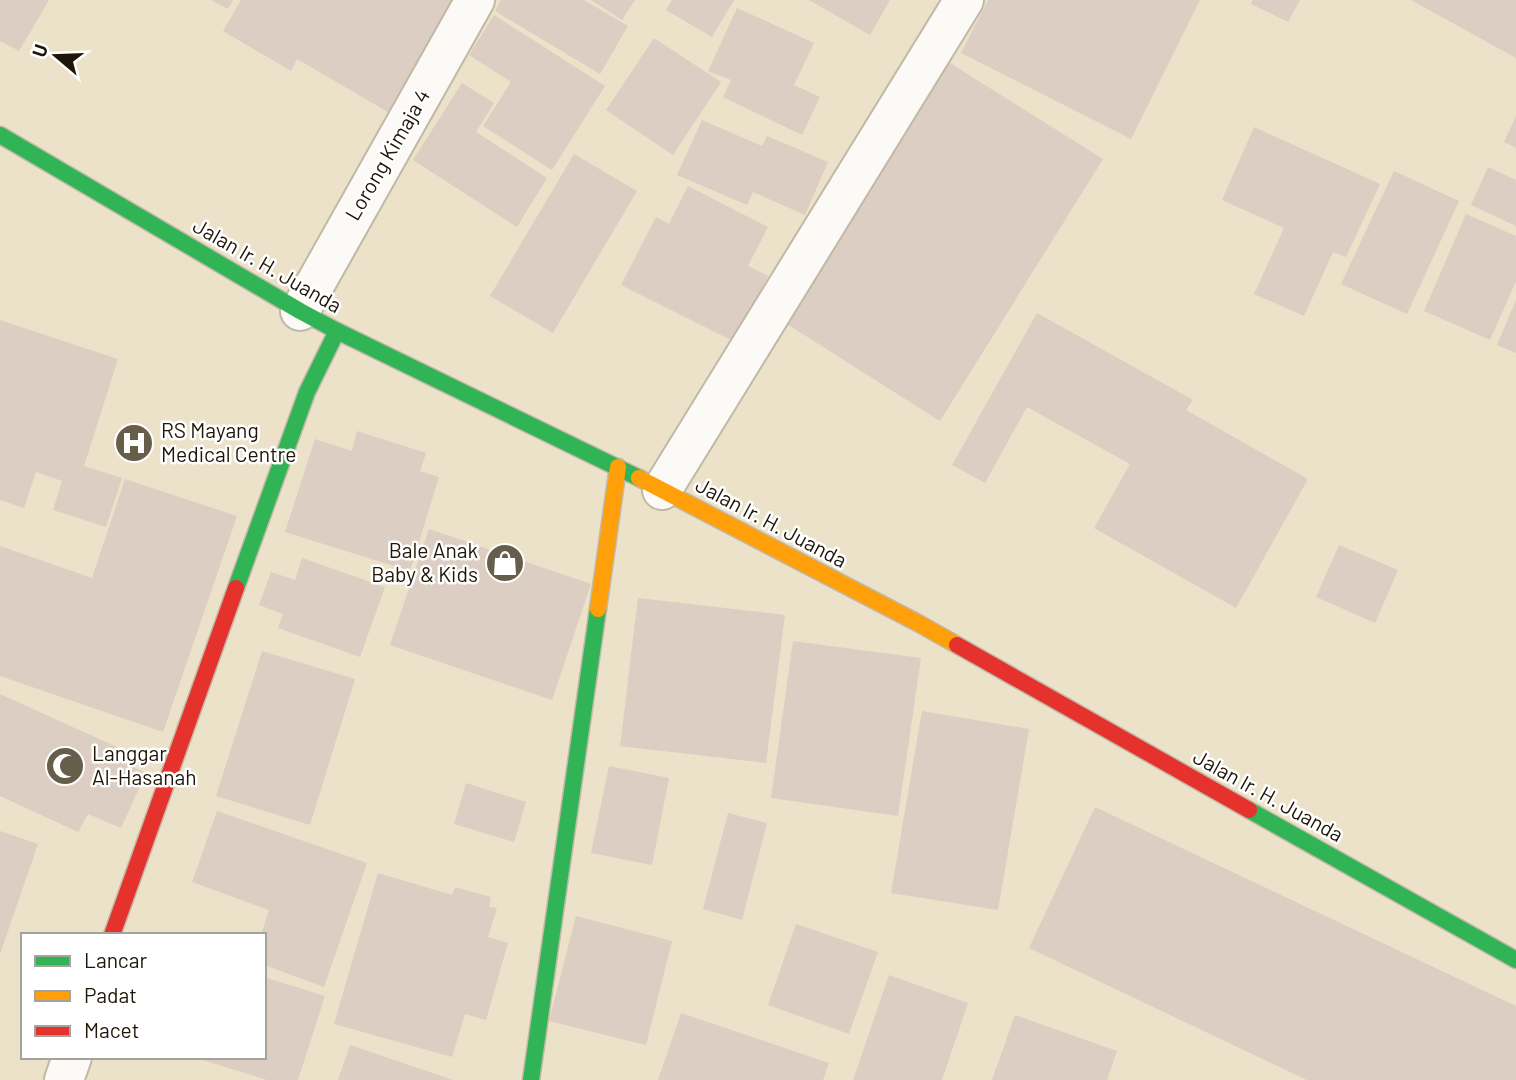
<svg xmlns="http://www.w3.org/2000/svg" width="1516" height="1080" viewBox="0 0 1516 1080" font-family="Barlow,sans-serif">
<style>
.building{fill:#dccec2}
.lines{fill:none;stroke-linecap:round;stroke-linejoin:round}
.street-casing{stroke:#c1b8a5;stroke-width:42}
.fast-casing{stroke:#c1b8a5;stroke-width:19}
.slow-casing{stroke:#c1b8a5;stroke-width:19}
.jam-casing{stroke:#c1b8a5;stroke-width:19}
.street{stroke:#fcfaf7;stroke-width:38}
.fast{stroke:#30b455;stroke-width:16}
.slow{stroke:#ff9f0a;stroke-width:16}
.jam{stroke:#e5322d;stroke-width:16}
.labels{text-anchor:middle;stroke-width:5;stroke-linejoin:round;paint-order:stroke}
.street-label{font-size:21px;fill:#1e1707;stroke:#fff}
.poi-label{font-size:21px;fill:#1e1707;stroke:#fff;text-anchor:start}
</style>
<rect width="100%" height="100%" fill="#ece1c9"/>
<g class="building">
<path d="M0 0H49L19 51 0 41Z"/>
<path d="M211 0H233L228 9Z"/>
<path d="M241 0H460L393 115 297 59 291 71 223 31Z"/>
<path d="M501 0H584L628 26 600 74 495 11Z"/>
<path d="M591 0H635L622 20Z"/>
<path d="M672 0H734L712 37 666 10Z"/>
<path d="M809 0H890L870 35Z"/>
<path d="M988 0H1200L1131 139 961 53Z"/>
<path d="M1253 0H1300L1288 22 1251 4Z"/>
<path d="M1411 0H1516V58Z"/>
<path d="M737 8 814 43 794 85 820 97 802 135 723 97 731 80 708 71Z"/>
<path d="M494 15 605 86 552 170 483 126 511 82 469 55Z"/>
<path d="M654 38 721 82 673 155 606 110Z"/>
<path d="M942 58 1103 159 940 421 779 319Z"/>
<path d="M462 83 494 103 476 132 547 178 517 227 413 160Z"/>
<path d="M1516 116V148L1504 142Z"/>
<path d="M702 120 762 146 767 136 828 162 805 215 753 192 747 205 677 175Z"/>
<path d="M1254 127 1380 184 1346 257 1333 252 1304 316 1254 294 1284 228 1222 200Z"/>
<path d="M574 154 637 191 553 333 490 296Z"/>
<path d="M1488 167 1516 180V226L1471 205Z"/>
<path d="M1394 171 1459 201 1407 314 1341 284Z"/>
<path d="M688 186 768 227 748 266 768 276 735 342 621 285 656 217 669 224Z"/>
<path d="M1466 214 1516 236V281L1490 340 1424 311Z"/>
<path d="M1516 300V353L1497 345Z"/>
<path d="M1037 313 1193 400 1186 410 1308 479 1236 608 1094 528 1130 464 1027 407 985 483 952 465Z"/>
<path d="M0 320 118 359 84 466 122 478 106 527 53 510 62 481 36 472 24 508 0 500Z"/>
<path d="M357 431 426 453 420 471 439 477 410 571 285 532 315 439 352 451Z"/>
<path d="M125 479 237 516 163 732 0 676V546L92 578Z"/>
<path d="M429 529 591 584 552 700 390 645Z"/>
<path d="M1339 545 1398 570 1375 623 1316 597Z"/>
<path d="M302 558 385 587 360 657 278 628 283 614 259 605 271 572 295 580Z"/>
<path d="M638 598 785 615 766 763 620 746Z"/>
<path d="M793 641 921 658 898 816 771 798Z"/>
<path d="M262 651 355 679 310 825 216 796Z"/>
<path d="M0 694 119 748 115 759 146 773 121 828 88 814 78 832 0 796Z"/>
<path d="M922 711 1029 729 998 910 891 893Z"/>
<path d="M609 766 669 778 652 865 591 853Z"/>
<path d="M466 783 526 802 514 842 454 824Z"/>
<path d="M1095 807 1516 1006V1080H1307L1029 948Z"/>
<path d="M217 811 367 863 324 987 264 965V935H261L269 910 192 882Z"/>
<path d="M728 813 767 823 742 920 703 909Z"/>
<path d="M0 831 38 844 0 954Z"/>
<path d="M378 873 452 895 455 887 491 897 489 907 497 908 488 937 508 943 486 1020 465 1014 452 1057 334 1024Z"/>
<path d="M576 916 672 941 646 1045 549 1021Z"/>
<path d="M796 924 878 952 849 1034 768 1005Z"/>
<path d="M889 975 968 1003 942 1080H853Z"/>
<path d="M264 977 325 996 298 1080H267L196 1058 264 1057Z"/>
<path d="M681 1013 829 1063 823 1080H658Z"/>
<path d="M1015 1015 1117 1051 1107 1080H992Z"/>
<path d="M350 1045 453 1080H338Z"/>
</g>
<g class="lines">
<defs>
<g id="street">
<path d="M300 311 475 0"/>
<path d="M662 490 964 0"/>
<path d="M64 1080 72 1057"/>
</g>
<g id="fast">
<path d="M0 135 300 311 337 331 639 478"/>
<path d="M236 588 307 392 337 331"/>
<path d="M1249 810 1516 960"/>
<path d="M531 1080 598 609"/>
</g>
<g id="slow">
<path d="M639 478 918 623 957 645"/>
<path d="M598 609 618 467"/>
</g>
<g id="jam">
<path d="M957 645 1249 810"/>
<path d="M112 935 236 588"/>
</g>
</defs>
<use href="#street" class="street-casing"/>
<use href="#fast" class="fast-casing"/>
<use href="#slow" class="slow-casing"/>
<use href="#jam" class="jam-casing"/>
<use href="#street" class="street"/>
<use href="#fast" class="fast"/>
<use href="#slow" class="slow"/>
<use href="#jam" class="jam"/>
</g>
<defs>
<symbol id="hospital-disc" viewBox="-11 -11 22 22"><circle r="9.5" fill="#665e4b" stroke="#fff"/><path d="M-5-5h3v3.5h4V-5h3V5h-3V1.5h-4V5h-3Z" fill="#fff"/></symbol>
<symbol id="shop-disc" viewBox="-11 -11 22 22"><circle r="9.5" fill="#665e4b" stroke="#fff"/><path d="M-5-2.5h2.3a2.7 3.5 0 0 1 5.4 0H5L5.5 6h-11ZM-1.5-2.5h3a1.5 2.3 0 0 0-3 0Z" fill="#fff"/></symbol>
<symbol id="mosque-disc" viewBox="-11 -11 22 22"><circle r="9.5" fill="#665e4b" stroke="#fff"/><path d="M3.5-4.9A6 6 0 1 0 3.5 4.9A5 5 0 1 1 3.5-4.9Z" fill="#fff"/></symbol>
</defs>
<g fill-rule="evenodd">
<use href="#hospital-disc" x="112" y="421" width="44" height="44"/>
<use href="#shop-disc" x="483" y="541" width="44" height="44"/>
<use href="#mosque-disc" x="43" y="744" width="44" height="44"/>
</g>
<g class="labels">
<g class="street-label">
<text transform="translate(388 155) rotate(-60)" y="7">Lorong Kimaja 4</text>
<text transform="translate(267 266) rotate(30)" y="7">Jalan Ir. H. Juanda</text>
<text transform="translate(771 523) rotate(28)" y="7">Jalan Ir. H. Juanda</text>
<text transform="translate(1268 796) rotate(29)" y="7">Jalan Ir. H. Juanda</text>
</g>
<g class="poi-label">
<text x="161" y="438">RS Mayang<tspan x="161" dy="24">Medical Centre</tspan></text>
<text x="478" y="558" text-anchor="end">Bale Anak<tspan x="478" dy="24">Baby &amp; Kids</tspan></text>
<text x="92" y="761">Langgar<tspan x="92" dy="24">Al-Hasanah</tspan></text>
</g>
</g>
<rect x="21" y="933" width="245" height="126" fill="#ffffff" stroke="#a5a29c" stroke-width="2"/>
<rect x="35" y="956" width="35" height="10" fill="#30b455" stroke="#a5a29c" stroke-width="2"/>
<text x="84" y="968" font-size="21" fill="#1e1707">Lancar</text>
<rect x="35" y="991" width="35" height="10" fill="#ff9f0a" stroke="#a5a29c" stroke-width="2"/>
<text x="84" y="1003" font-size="21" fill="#1e1707">Padat</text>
<rect x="35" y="1026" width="35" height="10" fill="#e5322d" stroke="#a5a29c" stroke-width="2"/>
<text x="84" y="1038" font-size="21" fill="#1e1707">Macet</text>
<g transform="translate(56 56) rotate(289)" stroke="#ffffff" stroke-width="5" paint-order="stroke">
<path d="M0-5L12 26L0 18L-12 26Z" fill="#1e1707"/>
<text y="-10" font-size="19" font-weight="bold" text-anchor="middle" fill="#1e1707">U</text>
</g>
</svg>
